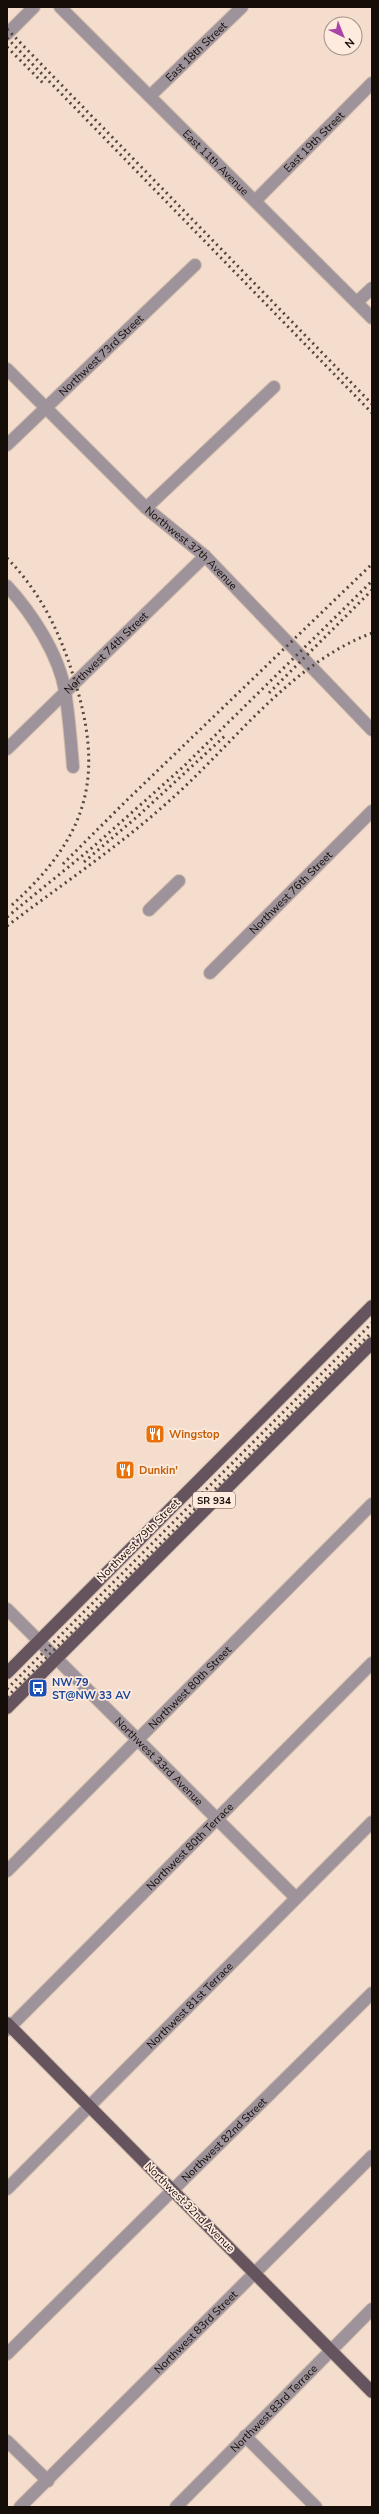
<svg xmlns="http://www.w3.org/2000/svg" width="379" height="2514" viewBox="0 0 379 2514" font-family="'Nunito Sans',sans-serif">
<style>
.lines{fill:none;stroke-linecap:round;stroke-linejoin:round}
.minor-casing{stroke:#d0bcad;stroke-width:14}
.major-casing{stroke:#d0bcad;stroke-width:14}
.minor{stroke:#9e939a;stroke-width:12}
.major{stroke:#65535e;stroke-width:12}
.rail{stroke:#544840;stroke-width:3;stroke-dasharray:2 4;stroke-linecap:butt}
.labels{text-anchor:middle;stroke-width:3.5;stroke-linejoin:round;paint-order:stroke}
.shield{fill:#feebde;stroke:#5b5048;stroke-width:1}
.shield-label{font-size:10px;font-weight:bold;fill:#150d08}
.street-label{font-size:11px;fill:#150d08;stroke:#feebde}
.food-label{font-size:11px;font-weight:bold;fill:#c56008;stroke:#feebde;text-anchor:start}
.transit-label{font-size:11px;font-weight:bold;fill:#164399;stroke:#feebde;text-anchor:start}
</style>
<rect width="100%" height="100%" fill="#f4ddcd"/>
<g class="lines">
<defs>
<g id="minor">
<path id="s1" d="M60 7 372 318"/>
<path d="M7 34 34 7"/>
<path id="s2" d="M150 96 242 7"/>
<path id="s3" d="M256 200 372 83"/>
<path d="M357 302 372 288"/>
<path id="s4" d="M7 369 146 508 205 556 372 730"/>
<path id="s5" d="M7 445 195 265"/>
<path d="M146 508 274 387"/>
<path d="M7 586C32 613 59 655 65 691 69 716 71 742 73 767"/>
<path id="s6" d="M7 749 205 556"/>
<path d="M149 910 179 881"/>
<path id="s7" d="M210 973 372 811"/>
<path id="s8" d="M7 1609 296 1898"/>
<path id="s9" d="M7 1871 372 1504"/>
<path id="s10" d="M7 2030 372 1663"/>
<path id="s11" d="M7 2189 372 1822"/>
<path id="s12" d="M7 2354 372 1993"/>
<path d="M245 2436 316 2507"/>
<path d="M7 2441 48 2481"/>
<path id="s13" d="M20 2507 372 2156"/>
<path id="s14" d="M176 2507 372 2309"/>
</g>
<g id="major">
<path d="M7 1673 372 1306"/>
<path d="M7 1708 372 1343"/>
<path d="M7 2023 372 2392"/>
</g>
</defs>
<use href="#minor" class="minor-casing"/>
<use href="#major" class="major-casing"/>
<use href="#minor" class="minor"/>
<use href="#major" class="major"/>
<g class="rail">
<path d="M7 29 372 404"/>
<path d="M7 38 372 413"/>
<path d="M7 47 43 83"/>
<path d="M7 558C40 592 59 630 73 675 105 775 90 834 12 905"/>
<path d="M269 693 372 590"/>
<path d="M84 862 138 816 227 734"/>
<path d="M63 864 125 802 372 564"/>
<path d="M7 917 93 847 183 767 372 581"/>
<path d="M7 926C61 885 118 847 168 802 233 745 289 664 372 633"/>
<path d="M7 1689 372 1323"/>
<path d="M7 1697 372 1332"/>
</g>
</g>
<defs>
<symbol id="restaurant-square" viewBox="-11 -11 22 22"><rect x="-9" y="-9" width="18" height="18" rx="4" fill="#e8710a" stroke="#feebde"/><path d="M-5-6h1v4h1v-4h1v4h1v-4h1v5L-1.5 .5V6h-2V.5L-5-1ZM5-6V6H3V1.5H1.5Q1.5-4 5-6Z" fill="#fff"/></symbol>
<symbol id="bus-square" viewBox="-11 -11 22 22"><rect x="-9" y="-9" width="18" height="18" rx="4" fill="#1a4fb4" stroke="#feebde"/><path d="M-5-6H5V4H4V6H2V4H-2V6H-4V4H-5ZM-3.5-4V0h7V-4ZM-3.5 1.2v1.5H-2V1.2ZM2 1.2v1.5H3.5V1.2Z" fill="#fff"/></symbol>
</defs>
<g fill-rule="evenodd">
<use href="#restaurant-square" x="144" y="1423" width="22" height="22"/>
<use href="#restaurant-square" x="114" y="1459" width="22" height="22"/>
<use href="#bus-square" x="27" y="1677" width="22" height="22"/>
</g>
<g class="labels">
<rect class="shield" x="193" y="1492" width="42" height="16" rx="3"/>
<g class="shield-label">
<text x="214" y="1504">SR 934</text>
</g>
<g class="street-label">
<text dy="4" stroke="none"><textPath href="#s2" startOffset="64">East 18th Street</textPath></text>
<text dy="4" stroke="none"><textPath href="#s3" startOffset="82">East 19th Street</textPath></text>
<text dy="4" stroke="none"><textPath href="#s1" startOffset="220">East 11th Avenue</textPath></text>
<text dy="4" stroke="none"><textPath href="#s5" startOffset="130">Northwest 73rd Street</textPath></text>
<text dy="4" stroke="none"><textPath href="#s4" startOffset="257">Northwest 37th Avenue</textPath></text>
<text dy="4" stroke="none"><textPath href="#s6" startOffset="138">Northwest 74th Street</textPath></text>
<text dy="4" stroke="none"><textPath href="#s7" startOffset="114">Northwest 76th Street</textPath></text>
<text transform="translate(138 1540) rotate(-45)" y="4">Northwest 79th Street</text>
<text dy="4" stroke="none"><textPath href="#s9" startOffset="259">Northwest 80th Street</textPath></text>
<text dy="4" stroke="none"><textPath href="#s8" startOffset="215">Northwest 33rd Avenue</textPath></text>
<text dy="4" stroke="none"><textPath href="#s10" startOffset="259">Northwest 80th Terrace</textPath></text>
<text dy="4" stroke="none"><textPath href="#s11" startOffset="259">Northwest 81st Terrace</textPath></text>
<text dy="4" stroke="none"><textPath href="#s12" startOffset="305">Northwest 82nd Street</textPath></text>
<text transform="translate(190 2207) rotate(45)" y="4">Northwest 32nd Avenue</text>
<text dy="4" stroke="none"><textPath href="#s13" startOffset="248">Northwest 83rd Street</textPath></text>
<text dy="4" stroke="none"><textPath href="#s14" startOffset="139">Northwest 83rd Terrace</textPath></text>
</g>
<g class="food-label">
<text x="169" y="1438">Wingstop</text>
<text x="139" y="1474">Dunkin'</text>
</g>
<g class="transit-label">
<text x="52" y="1686">NW 79<tspan x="52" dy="13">ST@NW 33 AV</tspan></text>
</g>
</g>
<rect width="379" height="2514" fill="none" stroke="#150d08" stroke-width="16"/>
<g transform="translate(343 36) rotate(137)"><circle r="19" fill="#feebde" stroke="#a19288"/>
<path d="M0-3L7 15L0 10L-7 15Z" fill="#aa44a8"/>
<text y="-6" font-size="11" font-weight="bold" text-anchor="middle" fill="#150d08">N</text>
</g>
</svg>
